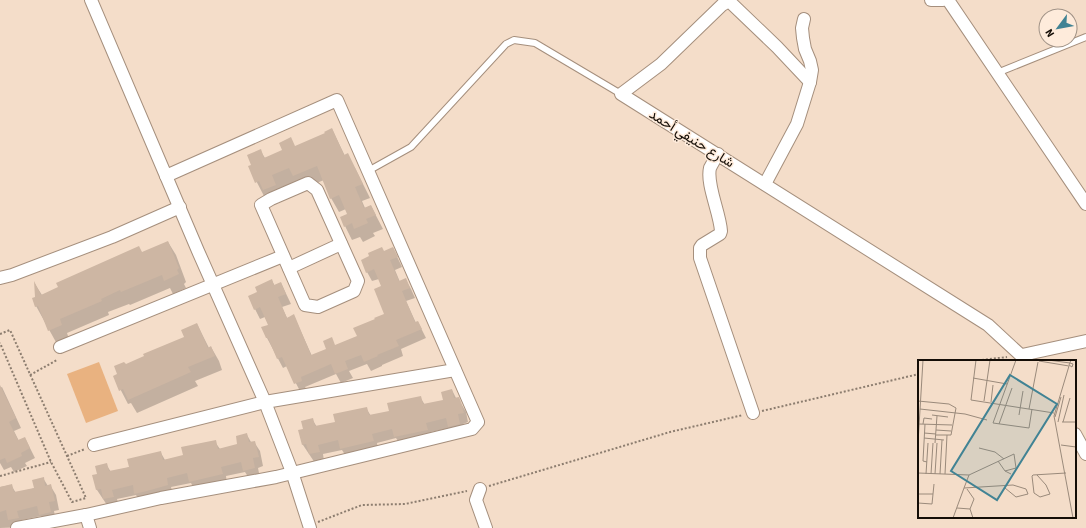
<svg xmlns="http://www.w3.org/2000/svg" width="1086" height="528" viewBox="0 0 1086 528" font-family="'Source Sans 3',Vazirmatn,sans-serif">
<style>
.green{fill:#e9b280}
.shadow{fill:#0003}
.building{fill:#cdb6a3}
.lines{fill:none;stroke-linecap:round;stroke-linejoin:round}
.lane-casing{stroke:#a58f7d;stroke-width:8}
.street-casing{stroke:#a58f7d;stroke-width:14}
.path{stroke:#8c7d6f;stroke-width:2;stroke-dasharray:2 2;stroke-linecap:butt}
.lane{stroke:#fff;stroke-width:6}
.street{stroke:#fff;stroke-width:12}
.labels{text-anchor:middle;stroke-width:3;stroke-linejoin:round;paint-order:stroke}
.street-label{font-size:14px;fill:#140d06;stroke:#feebdb}
.inset-road{fill:none;stroke:#9a8a7b;stroke-width:1}
.view{fill:#418394;fill-opacity:0.15;stroke:#418394;stroke-width:2}
.inset-edge{fill:none;stroke:#140d06;stroke-width:2}
</style>
<rect width="100%" height="100%" fill="#f4ddc9"/>
<path class="green" d="M99 362 118 411 86 423 67 374Z"/>
<g class="shadow">
<path d="M332 129 345 156 355 168 370 198 362 201 365 208 371 206 383 229 373 233 375 236 363 242 360 237 352 240 345 226 348 214 346 209 339 212 331 198 324 180 302 189 297 181 278 189 283 199 264 196 249 167 253 165 260 150 265 158 296 147 326 134Z"/>
<path d="M168 242 176 255 186 282 184 284 186 288 173 294 170 288 130 305 129 304 108 312 109 315 67 333 69 339 57 344 36 306 35 284 42 295Z"/>
<path d="M393 248 402 267 395 270 400 282 406 280 411 289 415 298 406 301 416 323 418 322 426 338 401 349 403 356 382 365V366L371 371 367 364 349 371 353 378 341 383 336 374 305 387 307 390 301 393 287 366 283 368 267 338 263 328 269 325 265 317 260 319 249 297 259 293 272 281 275 286 281 283 291 304 282 307 287 318 294 316 312 356 358 337 385 314 382 287 379 279 372 281 367 272 384 252Z"/>
<path d="M197 324 209 348 211 347 219 361 222 370 195 381 198 386 137 413 131 403 128 404 114 377 119 374 126 366 186 337Z"/>
<path d="M2 387 21 428 14 431 19 441 25 438 35 458 25 463 27 466 14 472 11 467 4 470 0 463V388Z"/>
<path d="M452 390 456 398H458L466 412 468 422 463 424 465 433 455 436 450 428 431 432 432 439 401 446 396 438 377 443 378 450 347 458 342 450 323 454 324 461 315 463 303 445 299 431 304 430 312 419 317 427 336 423 366 408 371 416 390 412 420 397 425 405 444 401Z"/>
<path d="M247 435 251 442H254L260 451 263 466 258 468 260 478 250 480 245 472 226 476 227 484 195 491 191 483 171 487 173 494 141 503 136 495 117 499 119 506 109 508 97 490 94 476 98 475 106 464 111 472 130 467 161 453 165 460 184 456 215 442 220 449 239 445Z"/>
<path d="M43 478 48 486 50 485 56 495 59 510 54 511 56 521 46 524 41 516 22 520 23 527 0 528V487L11 485 16 493 35 488Z"/>
</g>
<g class="building">
<path d="M332 128 344 155 348 153 363 184 355 187 364 208 371 205 376 215 366 219 368 223 354 229 352 223 344 227 340 217 347 214 339 195 330 199 317 166 293 176 289 168 272 175 276 185 263 190 259 181 255 183 248 166 251 165 247 155 261 149 264 158 282 150 279 143 291 137 295 146 325 133 324 132Z"/>
<path d="M168 241 179 268 177 270 179 274 164 281 162 275 121 292 120 290 101 299 102 301 60 319 62 325 48 331 38 306 35 307 32 298 35 297 34 281 41 295 58 287 56 283 139 246 142 252Z"/>
<path d="M382 247 384 251 393 247 398 257 390 260 399 281 406 278 410 288 402 291 415 322 418 321 422 329 396 340 399 346 377 355 378 356 364 362 361 355 345 361 348 369 335 374 331 364 301 377 302 381 294 384 282 357 277 359 268 338H266L261 327 268 325 260 307 254 310 248 296 257 292 255 287 272 279 274 285 281 282 286 294 278 297 287 318 294 314 311 355 326 349 323 341 332 337 335 345 357 336 353 328 375 319 374 318 384 314 374 289 381 286 374 269 366 273 361 260 369 256 368 253Z"/>
<path d="M197 323 208 348 211 346 215 356 188 367 191 372 128 400 123 389 119 391 113 376 117 374 114 366 124 362 126 364 144 356 143 354 184 337 181 330Z"/>
<path d="M0 385 16 418 9 422 18 440 25 437 30 448 21 453 22 456 7 463 5 458 0 460Z"/>
<path d="M452 389 454 398 459 397 461 402 464 413 458 414 460 424 448 427 446 418 426 423 428 430 394 437 392 429 372 434 374 441 340 449 338 440 318 445 320 452 309 454 306 444 302 445 298 430 303 429 301 421 313 418 315 426 335 422 333 414 367 407 369 415 389 411 387 403 421 396 423 404 443 400 441 392Z"/>
<path d="M247 433 249 442 255 441 259 457 253 458 255 468 243 471 241 462 221 467 223 474 189 482 187 473 167 478 168 485 147 491 134 494 133 485 112 490 114 497 103 499 101 489 96 490 92 475 97 474 95 466 107 463 109 471 129 467 127 459 161 451 163 460 183 455 181 447 216 440 218 449 237 444 236 436Z"/>
<path d="M44 477 45 486 51 484 55 501 49 502 51 512 39 515 37 506 17 511 19 518 8 520 6 510 0 512V487L12 484 14 492 34 488 32 480Z"/>
</g>
<g class="lines">
<defs>
<g id="lane">
<path d="M997 73 1086 37"/>
<path d="M368 171 411 147 506 44 514 40 535 43 621 94"/>
</g>
<g id="street">
<path d="M91 0 198 251 265 402 292 472 310 528"/>
<path d="M931 0H943"/>
<path d="M948 0 1086 204"/>
<path d="M810 82 777 47 731 3 727 2 722 5 661 64 621 94 988 325 1027 361"/>
<path d="M718 154C715 159 712 164 710 168 706 184 720 213 721 231L720 234 702 245 700 248V258L753 413"/>
<path d="M308 183 317 190 358 281 354 291 318 307 305 305 261 205 271 199Z"/>
<path d="M765 184 797 124 810 82 812 70 810 61 805 49 803 38 802 28 804 19"/>
<path d="M289 268 341 244"/>
<path d="M0 278 12 275 112 237 180 207"/>
<path d="M60 347 283 256"/>
<path d="M1022 355 1086 341"/>
<path d="M1075 434 1086 454"/>
<path d="M94 445 265 402 455 370"/>
<path d="M480 489 476 500 486 528"/>
<path d="M86 515 90 528"/>
<path d="M17 528 86 515 161 498 276 477 472 429 478 422 337 100 166 176"/>
</g>
</defs>
<use href="#lane" class="lane-casing"/>
<use href="#street" class="street-casing"/>
<g class="path">
<path d="M0 334 10 330 86 498 72 502 51 462 0 343"/>
<path d="M974 361 1007 357"/>
<path d="M30 375 57 360"/>
<path d="M762 411 919 374"/>
<path d="M67 456 85 449"/>
<path d="M0 476 51 462"/>
<path d="M489 486 670 432 743 415"/>
<path d="M318 522 362 505 405 504 467 491"/>
</g>
<use href="#lane" class="lane"/>
<use href="#street" class="street"/>
</g>
<g class="labels">
<g class="street-label">
<text transform="translate(692 138) rotate(32)" y="5">شارع حنيفي أحمد</text>
</g>
</g>
<g transform="translate(918 360)">
<rect width="158" height="158" fill="#f4ddc9"/>
<path class="inset-road" d="M58 0 53 40 136 53M98 0 75 63 111 68 114 49M130 0 152 3M121 1 151 6M152 3 155 4 154 7 151 5 153 0M151 6 136 56 155 158M55 18 89 24M0 41 31 44 38 48 33 75H18M66 41 72 0M73 42 75 25M2 49 47 54 69 60M111 49 120 2M14 55 30 57M101 55 105 31M137 57 143 37M140 62 146 35M144 62H158M145 62 152 38M1 64 34 65M5 64 6 58 14 59M7 64 5 101 9 102M81 64 94 28M18 70 33 71M6 73 18 74M6 78 26 80M0 83 5 0M17 83 19 56M143 85 158 87M61 88 77 92 86 99M80 101 87 111 93 114M0 113 51 115 96 94 98 108 87 111M8 114 10 83M13 114 15 83M17 114 19 83M22 114 24 80M27 114 29 75M119 115 128 125 132 134 122 137 116 133 114 116 115 115 148 113M46 128 51 115M49 129 56 139 52 149M0 134H15M0 143 14 144 16 124M39 148 52 149 55 158M35 158 46 128 95 125 108 129 110 134 98 137 87 128"/>
<path class="view" d="M92 15 139 44 79 140 33 111Z"/>
<rect width="158" height="158" class="inset-edge"/>
</g>
<g transform="translate(1058 28) rotate(238)"><circle r="19" fill="#feebdb" stroke="#a09286"/>
<path d="M0-3L7 15L0 10L-7 15Z" fill="#418394"/>
<text y="-6" font-size="11" font-weight="bold" text-anchor="middle" fill="#140d06">N</text>
</g>
</svg>
